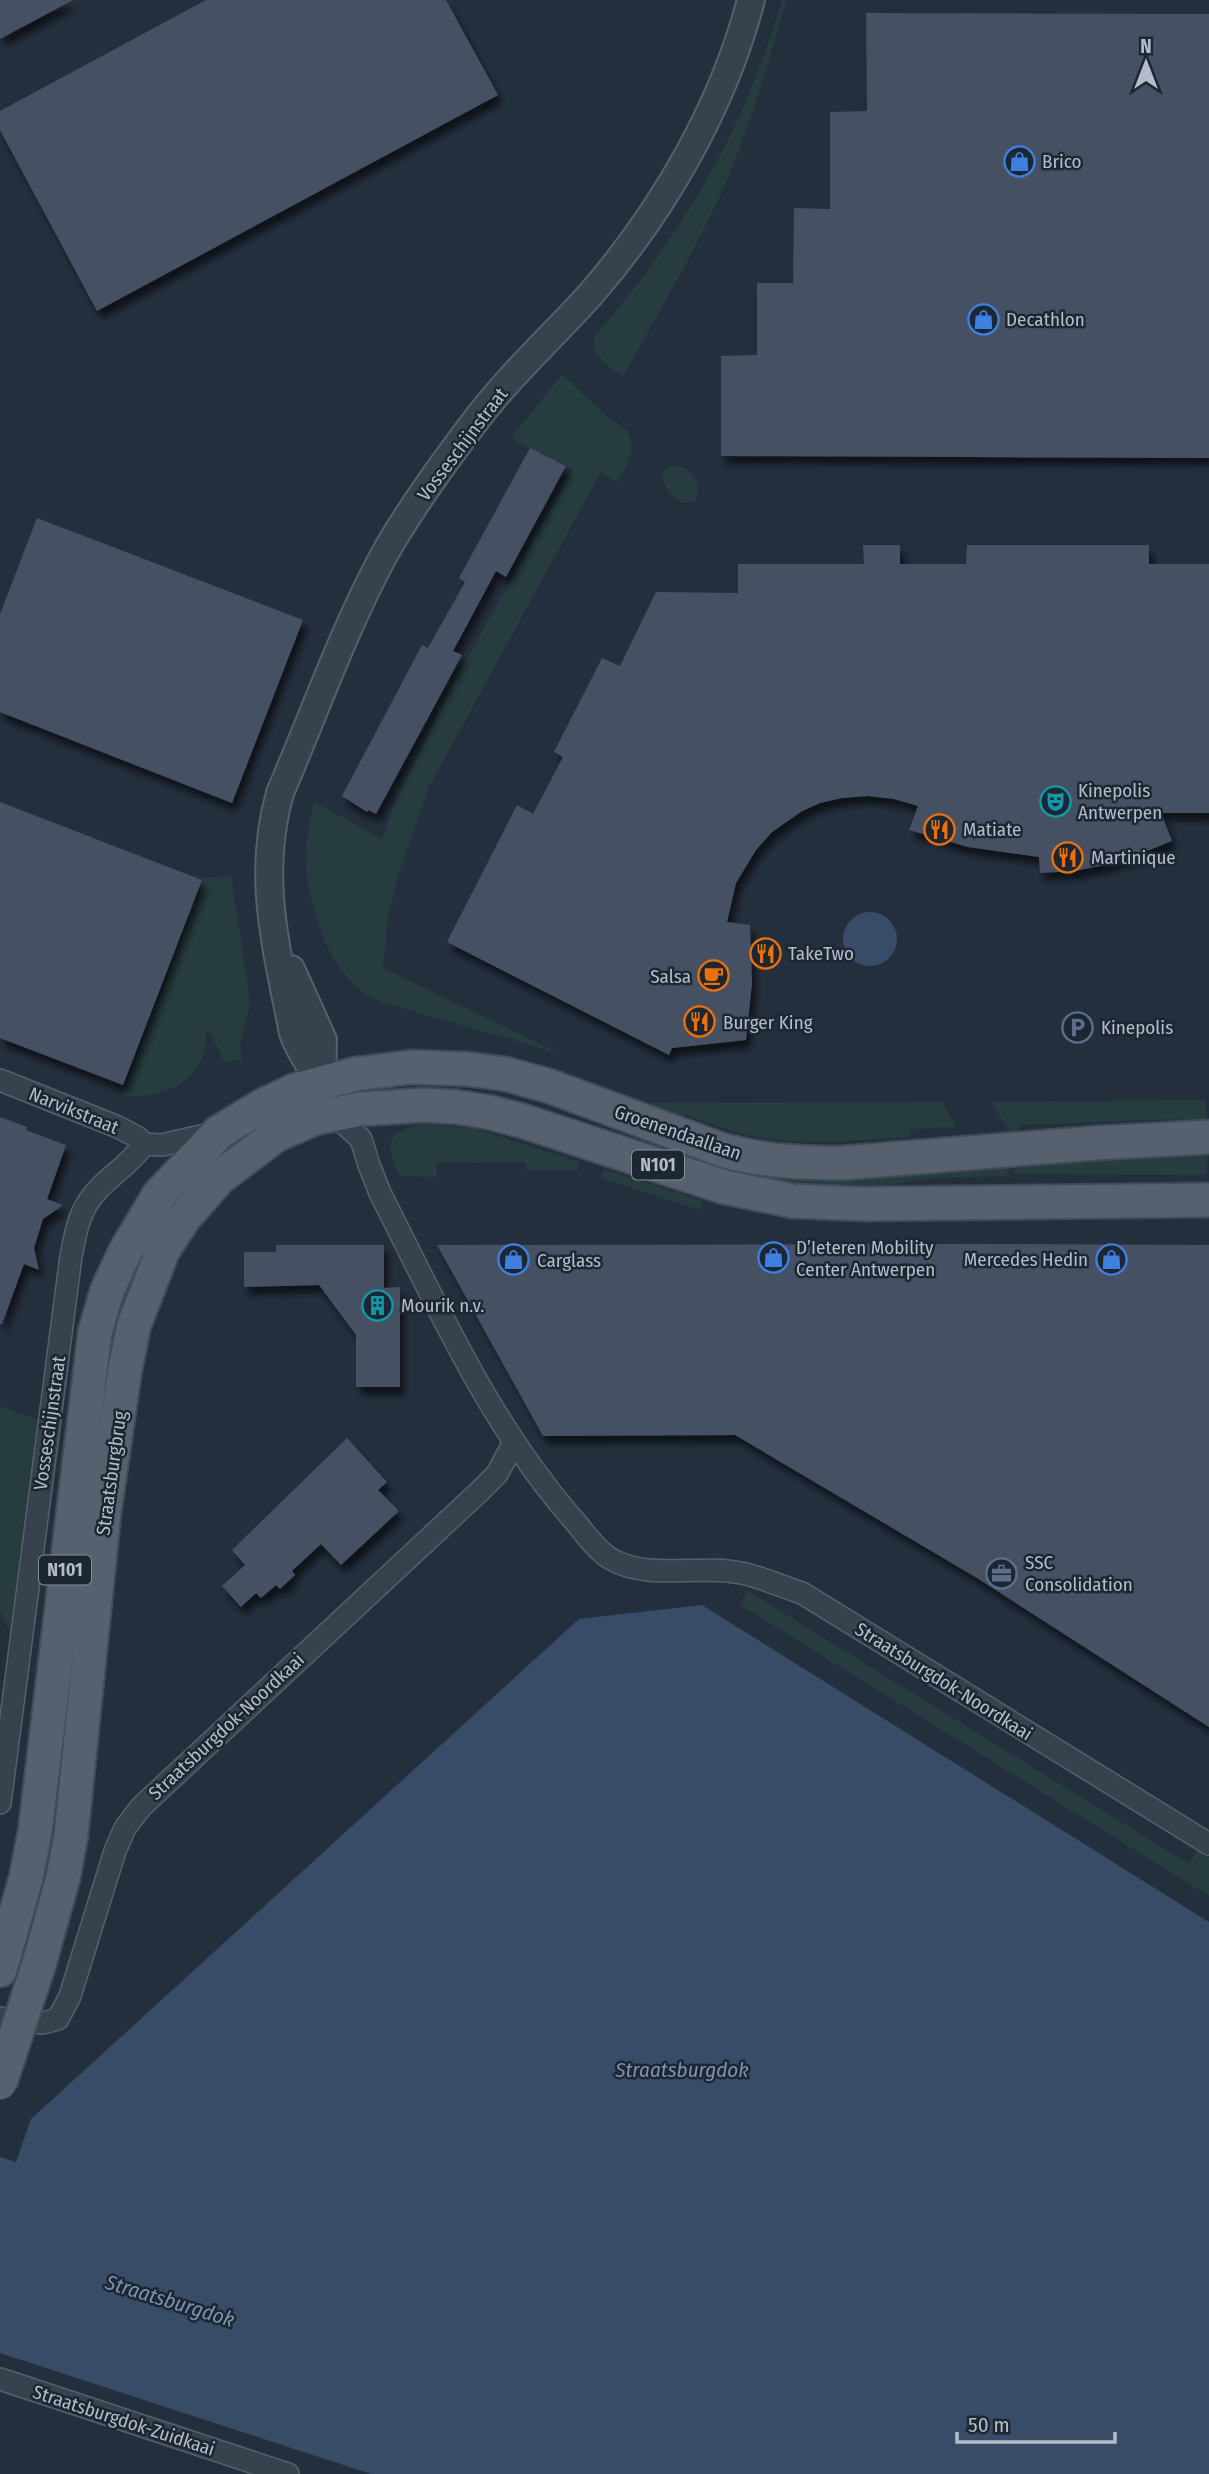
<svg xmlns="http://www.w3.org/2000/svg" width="1209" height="2474" viewBox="0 0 1209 2474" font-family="'Fira Sans Condensed',sans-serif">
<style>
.green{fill:#263c3f}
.water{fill:#394c67}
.building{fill:#455162;filter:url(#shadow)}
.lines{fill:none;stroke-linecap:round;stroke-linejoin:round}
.minor-casing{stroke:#565f6c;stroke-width:24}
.tertiary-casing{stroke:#565f6c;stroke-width:30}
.primary-casing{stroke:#414a57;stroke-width:37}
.minor{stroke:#38414e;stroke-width:21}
.tertiary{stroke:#38414e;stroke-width:26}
.primary{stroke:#56606e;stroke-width:33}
.primary-bridge-casing{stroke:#414a57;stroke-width:37;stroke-linecap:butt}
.primary-bridge{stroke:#56606e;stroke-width:33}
.labels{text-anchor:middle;stroke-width:5;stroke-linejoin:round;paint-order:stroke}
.shield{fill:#1d2633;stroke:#878f9c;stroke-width:2}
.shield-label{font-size:18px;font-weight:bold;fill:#b4bcc9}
.poi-label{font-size:19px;fill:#b4bcc9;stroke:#1d2633;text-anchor:start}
.street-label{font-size:19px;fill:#b4bcc9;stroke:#1d2633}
.water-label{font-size:21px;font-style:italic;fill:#7c92b1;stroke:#1d2633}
</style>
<defs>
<filter id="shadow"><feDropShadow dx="4.5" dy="8" stdDeviation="3.5" flood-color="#0009"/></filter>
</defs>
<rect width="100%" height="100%" fill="#242f3e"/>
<g class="green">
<path d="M782 0H786C768 65 749 131 721 193 693 256 656 316 623 377 611 367 589 355 594 337 683 234 744 131 782 0Z"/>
<path d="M562 374C575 386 588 400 602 412 609 418 617 422 624 428 640 446 627 466 617 483L601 472 429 787 400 870 388 918 383 968 561 1054 381 1002C372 997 361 992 354 985 324 955 308 902 306 861 305 840 310 821 314 802L382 839 391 812 452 685 572 471 511 438Z"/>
<path d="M673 465C693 467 703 483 695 502L681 503 669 493 662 477 665 469Z"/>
<path d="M231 876 249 994V1009L240 1044 242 1062 235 1060 225 1063 207 1028C206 1035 207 1044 205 1050 194 1088 156 1098 122 1096L204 878Z"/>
<path d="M1206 1100 1207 1124 1185 1125 1184 1119 1019 1125V1134H1011L991 1102Z"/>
<path d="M942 1102 956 1127 911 1129 910 1137C863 1140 815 1145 768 1139 739 1135 711 1124 684 1114L681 1119 650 1107 651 1103Z"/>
<path d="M422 1124 476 1129 580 1162 577 1171 526 1170 525 1162 437 1163V1177L400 1176C385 1144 384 1132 422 1124Z"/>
<path d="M1208 1149 1207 1175 1015 1174 1014 1158Z"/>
<path d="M1006 1159 1008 1176 934 1178 839 1192 728 1177 732 1165Z"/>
<path d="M604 1169 703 1201 700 1210 601 1178Z"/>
<path d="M0 1406 39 1420 10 1631 0 1611Z"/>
<path d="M748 1591 1189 1864 1197 1850 1209 1857V1896L739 1604Z"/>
</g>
<g class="water">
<circle cx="870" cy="939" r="27"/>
<path d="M702 1605 1209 1922V2474H371L0 2353V2157L16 2162 31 2119 579 1619Z"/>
</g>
<g class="building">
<path d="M0 0H73L0 39Z"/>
<path d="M206 0H446L498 95 97 311 0 130V111Z"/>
<path d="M866 13 1209 14V458L721 456V356L757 355V283H793L794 208 830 209V112L867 111Z"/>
<path d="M530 448 566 466 506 577 496 571 453 651 462 655 376 814 368 810 367 812 342 796 422 645 428 648 465 582 459 578Z"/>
<path d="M37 518 303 620 232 803 0 712V614Z"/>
<path d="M863 545H900V564H966L967 545H1149V564H1209V813H1161L1172 841 1132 857 1104 865 1075 871 1040 873 1039 857 968 847 909 830 918 806 894 799 868 796 842 798 820 803 802 811 772 832 756 850 736 883 727 922 750 925 752 983 746 1040 672 1048 669 1055 447 942 517 805 533 814 563 757 554 752 602 658 620 666 656 592 738 593V564H864Z"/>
<path d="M0 802 202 880 123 1085 0 1038Z"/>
<path d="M0 1117 27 1127 26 1130 66 1145 47 1199 63 1205 43 1219 34 1248 39 1270 24 1264 2 1324H0Z"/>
<path d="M975 1244 1209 1245V1727L977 1578 735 1435 543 1436 437 1245Z"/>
<path d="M276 1245H384V1288L400 1287V1387H356V1335L319 1285 244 1287V1252H276Z"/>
<path d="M347 1438 387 1482 378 1490 399 1511 341 1565 321 1544 292 1571 295 1575 280 1589 276 1585 261 1598 256 1593 241 1607 222 1586 245 1565 232 1550Z"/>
</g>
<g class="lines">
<defs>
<g id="minor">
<path d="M0 1080 118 1127 137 1137 144 1144"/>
<path d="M333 1114 361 1139 369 1165 380 1193C437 1305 488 1421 571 1517 583 1530 595 1550 611 1559 650 1581 699 1564 741 1573 762 1577 782 1587 802 1593L1209 1844"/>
<path d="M144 1144 162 1145 218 1132"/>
<path d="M0 1803 71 1256C75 1238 77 1220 87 1204 101 1180 129 1167 144 1144"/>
<path d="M0 2018 43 2023 58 2019 70 1996 115 1851 125 1828 141 1807 480 1491 497 1474 514 1442"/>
<path d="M0 2379 288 2474"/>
</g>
<g id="tertiary">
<path d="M291 969 323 1040 322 1083"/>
<path d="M327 1099C319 1075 301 1057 293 1033 277 949 256 878 280 793 314 714 343 631 384 555 409 510 442 465 473 424 508 377 551 338 590 295 663 211 723 107 751 0"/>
</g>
<g id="primary">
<path d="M39 1964 63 1878 71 1835 104 1513 125 1369 134 1325 163 1250 184 1218 219 1178 276 1135 315 1118 360 1109 424 1105 456 1107 488 1112 523 1121 724 1187 793 1201 863 1204 1209 1200"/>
<path d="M0 1970 26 1878 35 1832 95 1332 107 1291 125 1252 159 1195 219 1132 262 1106 296 1090 322 1083 356 1074 412 1067 467 1069 506 1074 549 1086 722 1150C761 1161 801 1163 842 1163L1096 1143 1209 1137"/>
</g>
</defs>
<use href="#minor" class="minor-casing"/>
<use href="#tertiary" class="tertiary-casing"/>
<use href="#primary" class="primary-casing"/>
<use href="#minor" class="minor"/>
<use href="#tertiary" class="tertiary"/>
<use href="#primary" class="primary"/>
<defs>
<path id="primary-bridge" d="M0 2083 39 1964"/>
</defs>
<use href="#primary-bridge" class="primary-bridge-casing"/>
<use href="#primary-bridge" class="primary-bridge"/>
</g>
<defs>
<symbol id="shop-ring" viewBox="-11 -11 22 22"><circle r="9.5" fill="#1d2633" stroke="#3f7fe0" stroke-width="1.5"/><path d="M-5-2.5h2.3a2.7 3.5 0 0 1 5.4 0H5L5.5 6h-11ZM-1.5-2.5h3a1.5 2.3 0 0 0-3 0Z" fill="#3f7fe0"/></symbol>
<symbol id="theatre-ring" viewBox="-11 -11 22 22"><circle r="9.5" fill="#1d2633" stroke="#0f9aa8" stroke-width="1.5"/><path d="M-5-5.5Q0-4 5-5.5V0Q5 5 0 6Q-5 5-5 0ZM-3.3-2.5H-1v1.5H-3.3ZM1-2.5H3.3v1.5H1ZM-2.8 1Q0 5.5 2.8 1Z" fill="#0f9aa8"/></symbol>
<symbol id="restaurant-ring" viewBox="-11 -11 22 22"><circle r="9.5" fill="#1d2633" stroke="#e8710a" stroke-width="1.5"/><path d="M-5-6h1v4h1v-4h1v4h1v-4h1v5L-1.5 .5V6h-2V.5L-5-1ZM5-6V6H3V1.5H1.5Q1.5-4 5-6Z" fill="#e8710a"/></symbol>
<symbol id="cafe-ring" viewBox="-11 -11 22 22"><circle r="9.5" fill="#1d2633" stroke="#e8710a" stroke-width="1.5"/><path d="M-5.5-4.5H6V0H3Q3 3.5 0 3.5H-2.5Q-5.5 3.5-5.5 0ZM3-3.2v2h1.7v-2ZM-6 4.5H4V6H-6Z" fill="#e8710a"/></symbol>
<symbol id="parking-ring" viewBox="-11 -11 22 22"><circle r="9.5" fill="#1d2633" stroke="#5c6f8a" stroke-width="1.5"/><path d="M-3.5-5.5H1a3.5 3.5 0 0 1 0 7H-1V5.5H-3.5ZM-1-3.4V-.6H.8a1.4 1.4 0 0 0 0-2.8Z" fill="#5c6f8a"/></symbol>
<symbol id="building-ring" viewBox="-11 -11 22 22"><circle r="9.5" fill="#1d2633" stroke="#0f9aa8" stroke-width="1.5"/><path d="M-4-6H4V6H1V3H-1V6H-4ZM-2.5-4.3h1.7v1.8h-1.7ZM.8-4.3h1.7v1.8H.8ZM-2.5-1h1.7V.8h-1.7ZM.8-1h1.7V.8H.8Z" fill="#0f9aa8"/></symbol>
<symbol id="office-ring" viewBox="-11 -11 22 22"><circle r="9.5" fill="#1d2633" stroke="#5c6f8a" stroke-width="1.5"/><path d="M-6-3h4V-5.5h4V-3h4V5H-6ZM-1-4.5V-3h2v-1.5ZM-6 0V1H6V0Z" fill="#5c6f8a"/></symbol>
</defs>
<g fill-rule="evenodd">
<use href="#shop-ring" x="1002" y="144" width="35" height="35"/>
<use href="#shop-ring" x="966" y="302" width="35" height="35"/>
<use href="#theatre-ring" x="1038" y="784" width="35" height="35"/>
<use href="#restaurant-ring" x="922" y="812" width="35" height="35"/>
<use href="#restaurant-ring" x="1050" y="840" width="35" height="35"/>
<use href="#restaurant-ring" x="748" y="936" width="35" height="35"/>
<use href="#cafe-ring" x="696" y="958" width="35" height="35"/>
<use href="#restaurant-ring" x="682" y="1004" width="35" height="35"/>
<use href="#parking-ring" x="1060" y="1010" width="35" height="35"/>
<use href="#shop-ring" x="756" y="1240" width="35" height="35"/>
<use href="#shop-ring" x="1094" y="1242" width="35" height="35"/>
<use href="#shop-ring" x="496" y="1242" width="35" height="35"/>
<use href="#building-ring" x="360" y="1288" width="35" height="35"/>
<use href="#office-ring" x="984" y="1556" width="35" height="35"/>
</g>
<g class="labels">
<g class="shield">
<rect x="632" y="1150.5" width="52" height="29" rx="5"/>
<rect x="39" y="1555.5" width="52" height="29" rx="5"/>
</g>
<g class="shield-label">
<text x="658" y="1171">N101</text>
<text x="65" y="1576">N101</text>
</g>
<g class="poi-label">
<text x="1042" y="168">Brico</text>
<text x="1006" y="326">Decathlon</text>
<text x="1078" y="797">Kinepolis<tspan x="1078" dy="22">Antwerpen</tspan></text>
<text x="963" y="836">Matiate</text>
<text x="1091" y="864">Martinique</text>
<text x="788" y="960">TakeTwo</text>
<text x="691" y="983" text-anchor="end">Salsa</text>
<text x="723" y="1029">Burger King</text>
<text x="1101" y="1034">Kinepolis</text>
<text x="796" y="1254">D’Ieteren Mobility<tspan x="796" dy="22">Center Antwerpen</tspan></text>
<text x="1088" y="1266" text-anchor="end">Mercedes Hedin</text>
<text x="537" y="1267">Carglass</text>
<text x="401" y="1312">Mourik n.v.</text>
<text x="1025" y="1569">SSC<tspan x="1025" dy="22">Consolidation</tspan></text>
</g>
<g class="street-label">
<text transform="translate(462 444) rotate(-53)" y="7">Vosseschijnstraat</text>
<text transform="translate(74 1110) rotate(22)" y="7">Narvikstraat</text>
<text transform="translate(678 1132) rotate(19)" y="7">Groenendaallaan</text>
<text transform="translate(49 1423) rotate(-82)" y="7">Vosseschijnstraat</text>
<text transform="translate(111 1473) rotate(-82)" y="7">Straatsburgbrug</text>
<text transform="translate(944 1681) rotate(32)" y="7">Straatsburgdok-Noordkaai</text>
<text transform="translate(226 1726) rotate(-43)" y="7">Straatsburgdok-Noordkaai</text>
<text transform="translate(124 2420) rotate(18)" y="7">Straatsburgdok-Zuidkaai</text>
</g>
<g class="water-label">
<text x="682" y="2077">Straatsburgdok</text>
<text transform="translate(170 2301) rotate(17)" y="7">Straatsburgdok</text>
</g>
</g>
<g transform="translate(1146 63)" stroke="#1d2633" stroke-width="5" paint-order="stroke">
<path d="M0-5L12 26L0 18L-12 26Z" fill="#b4bcc9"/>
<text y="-10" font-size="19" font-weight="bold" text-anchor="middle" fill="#b4bcc9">N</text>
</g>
<path d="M957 2432v10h158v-10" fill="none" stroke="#b4bcc9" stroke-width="3.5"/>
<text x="968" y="2432" font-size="21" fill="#b4bcc9" stroke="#1d2633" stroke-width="5" paint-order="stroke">50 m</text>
</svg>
